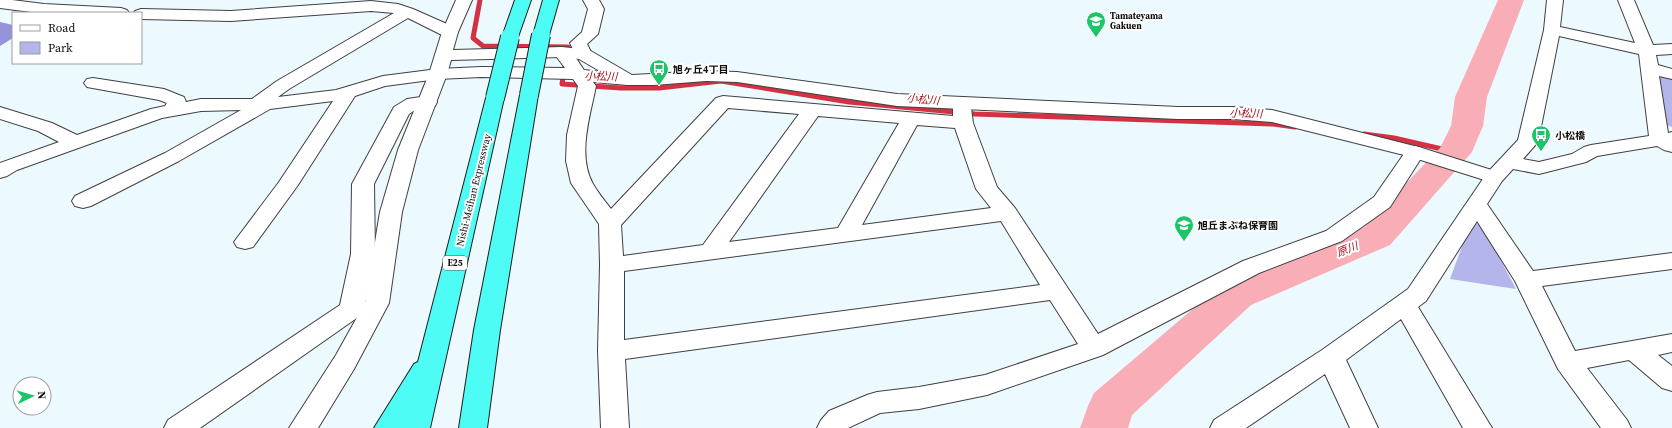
<svg xmlns="http://www.w3.org/2000/svg" width="1672" height="428" viewBox="0 0 1672 428" font-family="'Source Serif 4','Noto Sans JP',serif">
<style>
.green{fill:#b4b5eb}
.forest{fill:#9692dd}
.lines{fill:none;stroke-linecap:round;stroke-linejoin:round}
.stream{stroke:#d43142;stroke-width:5}
.river{fill:#f9aeb7;fill-rule:evenodd}
.minor-casing{stroke:#404040;stroke-width:2}
.tertiary-casing{stroke:#404040;stroke-width:2}
.motorway-casing{stroke:#1e1e1e;stroke-width:2}
.minor{fill:#fff;fill-rule:evenodd}
.tertiary{fill:#fff;fill-rule:evenodd}
.motorway{fill:#4dfcf4;fill-rule:evenodd}
.motorway-bridge-casing{stroke:#1e1e1e;stroke-width:20;stroke-linecap:butt}
.motorway-bridge{stroke:#4dfcf4;stroke-width:18}
.labels{text-anchor:middle;stroke-width:4;stroke-linejoin:round;paint-order:stroke}
.far-poi-label{font-size:9px;font-weight:bold;fill:#0d0d0d;stroke:#fff;text-anchor:start}
.shield{fill:#fff;stroke:#565656;stroke-width:1}
.shield-label{font-size:9px;font-weight:bold;fill:#0d0d0d}
.poi-label{font-size:10px;font-weight:bold;fill:#0d0d0d;stroke:#fff;text-anchor:start}
.street-label{font-size:10px;fill:#0d0d0d;stroke:#fff}
.water-label{font-size:11px;font-style:italic;fill:#a50f19;stroke:#fff}
</style>
<rect width="100%" height="100%" fill="#ecf9ff"/>
<g class="green">
<path d="M1657 75 1672 77V127L1666 125Z"/>
<path d="M1471 222 1482 225 1516 289 1450 279Z"/>
</g>
<path class="forest" d="M0 22 13 25V38L0 46Z"/>
<g class="lines">
<g class="stream">
<path d="M480 0 473 38 483 46 568 47 562 84 621 88H659L721 81 849 102 975 114 1273 124 1295 127"/>
<path d="M1364 134 1394 138 1455 152"/>
</g>
<path class="river" d="M1498 0H1524L1487 97 1483 126 1472 152 1390 245 1251 305 1132 415 1128 428H1080L1088 406 1094 393 1221 285 1364 227 1440 148 1451 126 1455 97Z"/>
<defs>
<g id="minor">
<path d="M0 0H12L44 4 121 8 127 10 129 13H39L0 8Z"/>
<path d="M583 0H599L604 9 598 34 587 44 592 54 589 58 583 59 577 58 570 43 582 32 588 9Z"/>
<path d="M1547 0H1563L1560 27 1635 43 1618 0H1634L1653 45 1672 44V54L1656 55 1658 65 1672 69V79L1659 76 1668 133 1672 132V152L1664 150 1657 146 1597 156 1586 162 1539 174 1513 169 1502 181 1487 204 1533 271 1672 253V269L1542 286 1575 351 1672 334V352L1658 355 1672 366V391L1662 388 1629 360 1587 368 1627 420 1631 428H1601L1558 369 1515 281 1477 221 1426 301 1418 307 1492 428H1463L1401 319 1346 360 1378 428H1350L1325 374 1246 428H1210L1214 420 1322 350 1408 289 1487 173 1518 140 1544 30ZM1559 36 1639 54 1649 136 1591 145 1584 147 1572 154 1539 162 1523 159 1538 142Z"/>
<path d="M371 1 398 4 413 9 456 28 458 32 456 36 450 37 444 36 408 18 289 89 278 97 336 90 383 76 438 69 481 67 565 68 553 52 556 48C571 45 576 59 584 70L628 75 634 76 637 80 634 84 628 85 593 82 596 86C590 116 577 155 593 184 598 193 605 201 611 209L716 98 723 96 953 116V108L955 104 962 102 969 104 971 108 973 123 997 187 1015 208 1098 334 1243 261 1326 231 1374 197 1408 148 1415 146 1422 148 1425 152 1390 207 1342 241 1259 273 1103 355 987 395 919 409 880 413 848 428H817L821 420 829 411 867 395 877 392 919 387 985 375 1078 344 1050 300 625 359 629 428H601L598 351 600 265 599 224 571 183 566 161 567 135 578 86 573 79 481 77 438 79 385 86 355 96 298 185 253 247 245 249 237 247 234 242 279 182 333 101 270 109 179 161 91 206 83 208 75 206 72 201 75 196 165 153 241 110 201 111 162 118 17 170 7 176 0 178V163L59 142 38 131 0 119V107L52 123 77 135 151 109 165 106 167 103 159 100 87 87 84 83 87 79 93 78 164 89 184 97 186 102 201 99H252L277 81 394 13 371 11 231 21 141 19V13H134L135 11 141 9 231 11ZM728 108 799 114 703 245 623 256 621 225ZM818 116 899 123 838 228 729 242ZM917 125 955 128 976 189 991 208 862 225ZM1001 221 1040 285 624 340V271Z"/>
<path d="M428 96 435 98 437 102 435 106 418 108 409 114 374 184 375 254 364 309 361 315 200 428H164L168 420 340 305 351 254 352 184 394 107 407 99Z"/>
</g>
<path id="tertiary" d="M456 0H472L458 32 453 50 562 47 589 50 632 75 706 71 737 72 897 94 1178 107H1233L1272 110 1422 148 1501 173 1504 177 1501 181 1494 183 1408 156 1272 122 1233 119H1178L897 106 737 82 706 81 654 85H628L622 84 579 59 562 57 451 60 447 74 418 150 402 212 389 303 354 369 318 428H289L336 355 365 303 380 212 398 150 429 74 442 32Z"/>
<g id="motorway">
<path d="M515 0H531L518 37 516 41 510 42 504 41 502 37Z"/>
<path d="M543 0H559L549 35 547 39 541 40 535 39 533 35Z"/>
<path d="M529 89 536 91 538 95 500 330 487 428H459L474 330 520 95 522 91Z"/>
<path d="M495 92 502 94 504 98 430 428H374L414 364 418 362 486 98 488 94Z"/>
</g>
</defs>
<use href="#minor" class="minor-casing"/>
<use href="#tertiary" class="tertiary-casing"/>
<use href="#motorway" class="motorway-casing"/>
<use href="#minor" class="minor"/>
<use href="#tertiary" class="tertiary"/>
<use href="#motorway" class="motorway"/>
<defs>
<g id="motorway-bridge">
<path d="M529 95 541 35"/>
<path d="M495 98 510 37"/>
</g>
</defs>
<use href="#motorway-bridge" class="motorway-bridge-casing"/>
<use href="#motorway-bridge" class="motorway-bridge"/>
</g>
<defs>
<symbol id="university-pin" viewBox="-11 -11 22 30"><path d="M0 17L-7.5 6A9.5 9.5 0 1 1 7.5 6Z" fill="#1dc468" stroke="#fff"/><path d="M0-5L7-2L0 1L-7-2ZM-4 1L0 2.5L4 1V4Q0 6-4 4Z" fill="#fff"/></symbol>
<symbol id="bus-pin" viewBox="-11 -11 22 30"><path d="M0 17L-7.5 6A9.5 9.5 0 1 1 7.5 6Z" fill="#1dc468" stroke="#fff"/><path d="M-5-6H5V4H4V6H2V4H-2V6H-4V4H-5ZM-3.5-4V0h7V-4ZM-3.5 1.2v1.5H-2V1.2ZM2 1.2v1.5H3.5V1.2Z" fill="#fff"/></symbol>
<symbol id="school-pin" viewBox="-11 -11 22 30"><path d="M0 17L-7.5 6A9.5 9.5 0 1 1 7.5 6Z" fill="#1dc468" stroke="#fff"/><path d="M0-5L7-2L0 1L-7-2ZM-4 1L0 2.5L4 1V4Q0 6-4 4Z" fill="#fff"/></symbol>
</defs>
<g fill-rule="evenodd">
<use href="#university-pin" x="1085" y="10" width="22" height="30"/>
<use href="#bus-pin" x="648" y="58" width="22" height="30"/>
<use href="#bus-pin" x="1530" y="124" width="22" height="30"/>
<use href="#school-pin" x="1173" y="214" width="22" height="30"/>
</g>
<g class="labels">
<g class="far-poi-label">
<text x="1110" y="19">Tamateyama<tspan x="1110" dy="10">Gakuen</tspan></text>
</g>
<rect class="shield" x="443" y="256" width="24" height="14" rx="3"/>
<g class="shield-label">
<text x="455" y="266">E25</text>
</g>
<g class="poi-label">
<text x="673" y="73">旭ヶ丘4丁目</text>
<text x="1555" y="139">小松橋</text>
<text x="1198" y="229">旭丘まぶね保育園</text>
</g>
<g class="street-label">
<text transform="translate(473 190) rotate(-76)" y="4">Nishi-Meihan Expressway</text>
</g>
<g class="water-label">
<text transform="translate(601 76) rotate(2)" y="4">小松川</text>
<text transform="translate(923 99) rotate(6)" y="4">小松川</text>
<text transform="translate(1246 113) rotate(2)" y="4">小松川</text>
<text transform="translate(1347 249) rotate(-22)" y="4">原川</text>
</g>
</g>
<rect x="12" y="12" width="130" height="52" fill="#ffffff" stroke="#9e9e9e"/>
<rect x="20" y="25" width="20" height="6" fill="#ffffff" stroke="#9e9e9e"/>
<text x="48" y="32" font-size="12" fill="#0d0d0d">Road</text>
<rect x="20" y="42" width="20" height="12" fill="#b4b5eb" stroke="#9e9e9e"/>
<text x="48" y="52" font-size="12" fill="#0d0d0d">Park</text>
<g transform="translate(32 396) rotate(85)"><circle r="19" fill="#ffffff" stroke="#9e9e9e"/>
<path d="M0-3L7 15L0 10L-7 15Z" fill="#1dc468"/>
<text y="-6" font-size="11" font-weight="bold" text-anchor="middle" fill="#0d0d0d">N</text>
</g>
</svg>
